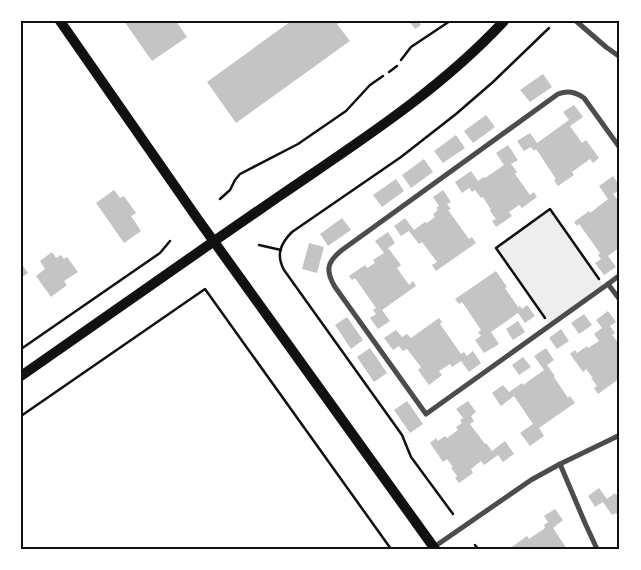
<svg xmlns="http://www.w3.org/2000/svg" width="641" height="570" viewBox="0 0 641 570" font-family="Figtree,sans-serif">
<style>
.green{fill:#eee}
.building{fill:#c4c4c4}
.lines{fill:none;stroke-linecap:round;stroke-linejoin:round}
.path{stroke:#111;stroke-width:2.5}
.minor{stroke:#4c4c4c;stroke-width:5}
.secondary{stroke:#111;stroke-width:10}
.neatline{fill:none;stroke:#111;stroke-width:2}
</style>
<rect width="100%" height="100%" fill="#fff"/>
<path class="green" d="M550 209 604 286 550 325 496 248Z"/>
<g class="building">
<path d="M124 21H176L187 37 152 61Z"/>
<path d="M291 21H342L337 24 350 41 236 123 207 82Z"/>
<path d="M409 21H423L420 23 421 25 415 29Z"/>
<path d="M543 74 552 87 530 102 520 90Z"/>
<path d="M574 105 583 117 570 126 582 143 586 140 599 158 593 163 590 159 572 172 574 175 558 186 554 180 556 179 536 149 534 151 531 147 524 151 517 141 530 133 537 143 569 120 563 112Z"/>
<path d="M486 115 495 127 473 143 464 131Z"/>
<path d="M456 135 465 148 443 163 434 151Z"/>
<path d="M508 145 518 160 511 164 517 172 515 174 530 195 534 192 537 197 522 208 519 205 509 212 512 216 496 227 492 221 496 219 490 211 491 210 483 197 481 198 475 190 472 192 469 188 462 193 455 182 471 171 478 181 484 177 485 178 504 165 496 153Z"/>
<path d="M424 159 433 172 411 188 402 175Z"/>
<path d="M613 176 620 186V190L613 194 620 203V247L608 256 616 267 604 275 595 263 601 259 598 255 600 253 579 224 577 226 574 222 589 211 590 213 608 199 599 186Z"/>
<path d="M396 179 404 191 382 207 373 195Z"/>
<path d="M114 190 120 198 124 196 136 213 131 216 141 231 124 243 96 203Z"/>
<path d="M443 190 451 202 447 204 451 209 448 210 469 239 472 237 476 243 436 271 432 265 437 262 422 242 419 244 409 231 401 236 394 226 405 218 414 230 425 222 427 223 435 217 433 214 438 210 436 208 439 206 433 197Z"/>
<path d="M342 218 351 230 328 246 320 234Z"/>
<path d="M388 232 395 243 388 248 401 265 397 268 409 285 413 281 416 286 382 310 390 321 378 329 370 318 376 314 373 310 376 308 355 278 352 280 349 276 365 265 367 268 375 263 373 260 384 253 375 241Z"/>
<path d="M309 243 324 247 317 273 302 269Z"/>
<path d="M52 252 56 258 61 255 64 259 67 257 78 272 64 281 67 285 51 297 36 276 45 269 40 261Z"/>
<path d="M21 263 28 273 21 278Z"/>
<path d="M496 271 507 287 505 288 518 307 520 306 522 309 527 305 535 316 525 323 518 313 491 332 499 344 484 353 475 340 481 336 478 332 481 330 462 302 459 304 455 299Z"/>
<path d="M608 311 616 322 610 326 615 333 612 335 620 345V378L598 394 594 388 597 386 591 378H593L586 369 583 372 570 354 575 350 577 353 587 346 588 348 599 341 594 334 602 328 596 320Z"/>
<path d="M584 314 592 325 579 334 571 323Z"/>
<path d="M347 317 363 340 351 349 335 325Z"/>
<path d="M439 318 442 322 440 324 461 354 464 352 467 356 473 351 481 363 469 372 461 361 452 367 450 364 439 371 442 375 429 385 418 370 421 367 407 349 403 351 399 346 393 350 384 338 396 330 402 337 407 334 411 338Z"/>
<path d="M518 321 525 332 513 340 506 329Z"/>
<path d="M561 329 569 341 557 349 549 338Z"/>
<path d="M370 348 387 373 374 382 357 357Z"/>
<path d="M546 348 554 360 547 365 555 376 554 377 568 398 570 396 575 403 539 428 544 436 530 446 520 433 533 424 514 396 501 406 492 393 503 385 509 392 522 383 523 385 544 370 534 356Z"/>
<path d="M523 357 531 367 519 375 512 365Z"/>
<path d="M407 401 423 424 410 433 394 410Z"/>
<path d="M468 401 476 412 471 416 474 421 470 424 485 444 486 443 492 451 505 441 514 454 503 462 498 455 484 465 481 461 471 469 473 473 459 483 455 478 457 476 451 468 453 467 447 459 443 462 430 443 436 438 438 441 445 436 447 438 458 430 456 427 462 423 460 420 463 418 456 409Z"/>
<path d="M599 488 607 499 615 493 616 495 620 492V518L616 513 612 515 603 502 595 507 588 496Z"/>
<path d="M555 509 563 520 553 528 567 549H509L527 536 529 539 545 528 544 525 548 522 544 516Z"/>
</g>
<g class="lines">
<g class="path">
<path d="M401 60 411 47 450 21"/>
<path d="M389 72 397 66"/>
<path d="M220 199 230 190 235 180 240 174 298 144 346 111 370 85 383 76"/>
<path d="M259 245 281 250"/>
<path d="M545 318 496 248 550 209 599 279"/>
<path d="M21 349 160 253 170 241"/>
<path d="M21 416 205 289 391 549"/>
<path d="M453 514 411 457 402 435 284 270C276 255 280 244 292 232L401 157 456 114 493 82 549 28"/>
<path d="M475 545 478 549"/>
</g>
<g class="minor">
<path d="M576 21 606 47 620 57"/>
<path d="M620 148 584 98C575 92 568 90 558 94L342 250C327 262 325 270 335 287L426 414 608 284 620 300"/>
<path d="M608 284 620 275"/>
<path d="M560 464 585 523 597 549"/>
<path d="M434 547 531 480 560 464 620 435"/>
</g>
<g class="secondary">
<path d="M60 21 197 218 435 549"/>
<path d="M21 376C107 316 192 256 278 197 357 143 439 91 504 21"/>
</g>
</g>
<rect width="641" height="570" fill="none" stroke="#ffffff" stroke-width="45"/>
<rect x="22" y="22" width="596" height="526" class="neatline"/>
</svg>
